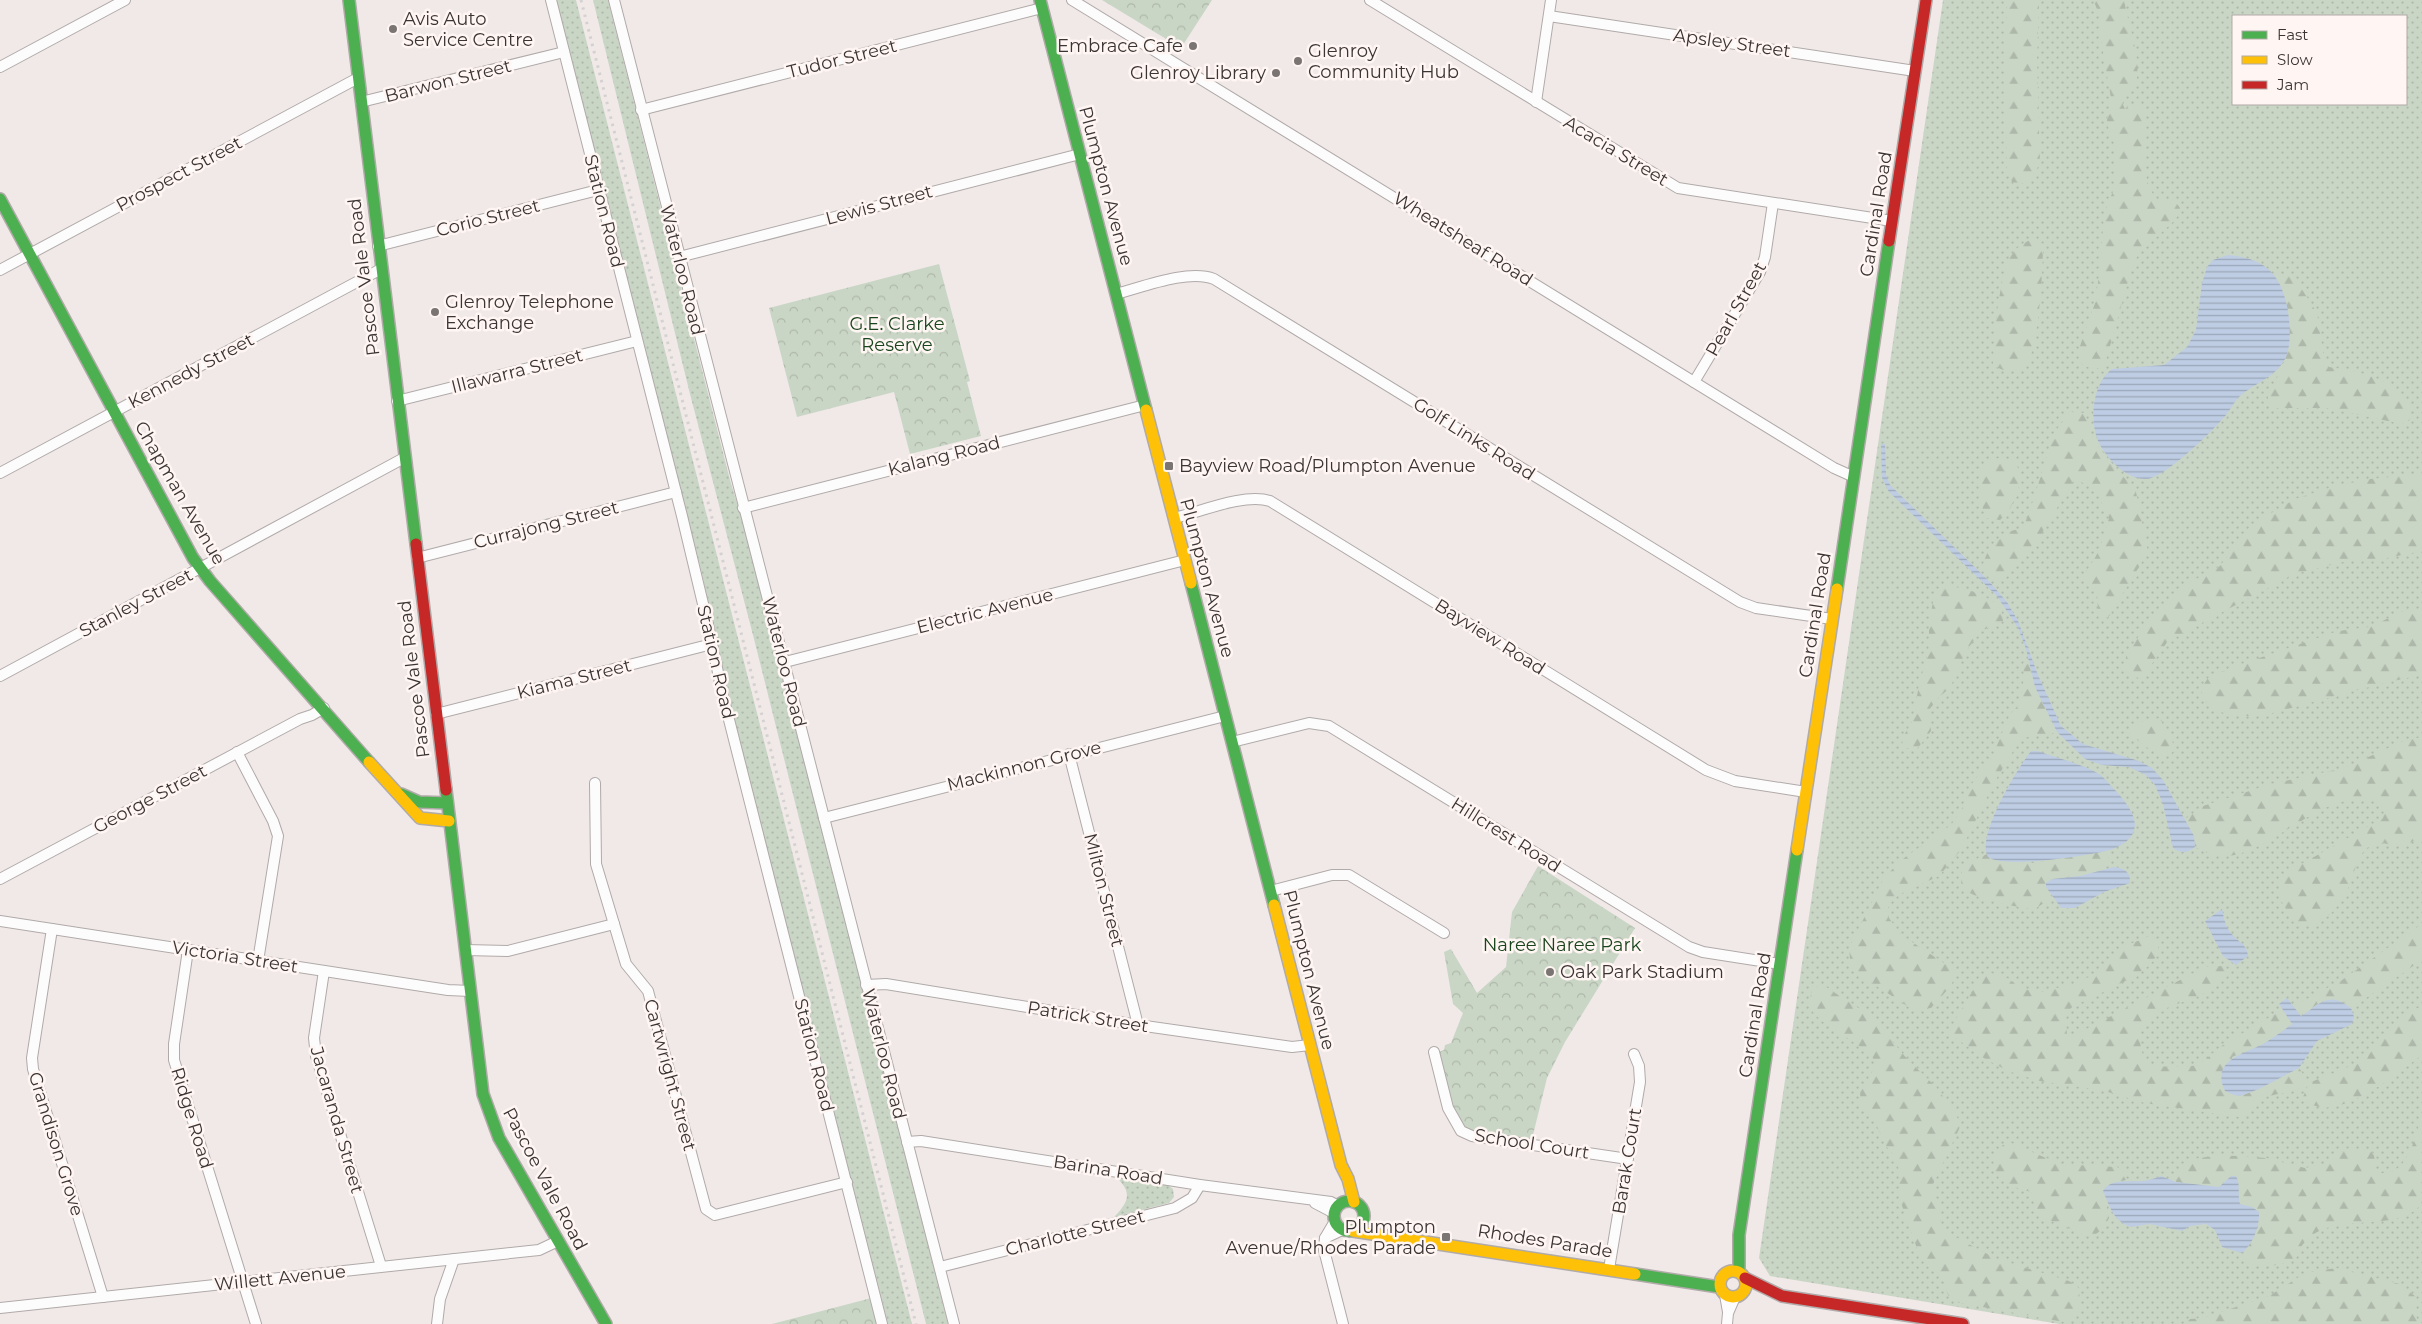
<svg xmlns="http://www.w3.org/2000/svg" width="2422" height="1324" viewBox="0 0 2422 1324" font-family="Montserrat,sans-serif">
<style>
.grass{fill:url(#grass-dots);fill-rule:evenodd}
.forest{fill:url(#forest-firs)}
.park{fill:url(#park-crowns)}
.water{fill:url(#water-rules)}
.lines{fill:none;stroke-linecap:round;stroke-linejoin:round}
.street-casing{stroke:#b0aaa9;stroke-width:12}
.fast-casing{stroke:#b0aaa9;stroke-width:14}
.slow-casing{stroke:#b0aaa9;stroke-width:14}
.jam-casing{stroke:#b0aaa9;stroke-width:14}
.street{stroke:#fdfcfc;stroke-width:10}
.fast{stroke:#4caf50;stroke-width:11}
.slow{stroke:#ffc107;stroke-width:11}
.jam{stroke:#c62828;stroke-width:11}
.rail{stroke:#d4d2d1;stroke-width:3;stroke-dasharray:2.5 5;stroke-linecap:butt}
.poi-dot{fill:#7a7473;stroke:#fff6f3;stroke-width:2}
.labels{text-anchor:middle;stroke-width:5;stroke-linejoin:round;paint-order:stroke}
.poi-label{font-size:18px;fill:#3a3534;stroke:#fff6f3;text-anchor:start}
.street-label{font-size:18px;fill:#3a3534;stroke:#fff6f3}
.park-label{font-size:18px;fill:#19451d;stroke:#fff6f3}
</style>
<defs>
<pattern id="grass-dots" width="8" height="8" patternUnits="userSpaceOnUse" patternTransform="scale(1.25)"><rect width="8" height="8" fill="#cad6c5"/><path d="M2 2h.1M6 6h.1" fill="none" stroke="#aeb8aa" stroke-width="1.8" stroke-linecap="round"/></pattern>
<pattern id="forest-firs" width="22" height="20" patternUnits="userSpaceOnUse" patternTransform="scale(1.25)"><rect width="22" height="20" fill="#cad6c5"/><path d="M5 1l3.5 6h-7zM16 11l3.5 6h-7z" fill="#aeb8aa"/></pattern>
<pattern id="park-crowns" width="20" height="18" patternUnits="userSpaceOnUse" patternTransform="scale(1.25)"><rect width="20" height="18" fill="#cad6c5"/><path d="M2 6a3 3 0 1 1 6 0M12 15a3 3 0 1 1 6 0" fill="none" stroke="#aeb8aa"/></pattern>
<pattern id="water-rules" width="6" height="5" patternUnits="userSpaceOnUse" patternTransform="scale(1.25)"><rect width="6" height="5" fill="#becde3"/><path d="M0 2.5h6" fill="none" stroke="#9ba7b9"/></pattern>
</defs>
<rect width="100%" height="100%" fill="#f0e9e8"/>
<g class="grass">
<path d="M555 0H576L912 1324H888L734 720 702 574Z"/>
<path d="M593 0H608L730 480 753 555 948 1324H926L753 635 690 394Z"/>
<path d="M1943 0H2422V1324H2059L1770 1276 1759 1258ZM2233 16H2406V104H2233Z"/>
<path d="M1117 1178 1168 1185 1173 1189 1174 1197 1169 1203 1114 1217C1128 1203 1133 1193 1117 1178Z"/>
</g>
<g class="forest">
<path d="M2007 0H2039L2037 60 2040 164 2026 184 2012 182 2007 169 2005 70Z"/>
<path d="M2093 0H2124C2128 24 2142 59 2136 82 2134 90 2124 95 2123 105L2125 109 2135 103 2142 105C2143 111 2146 117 2146 124 2147 147 2139 181 2157 199L2175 201 2180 208 2176 219 2138 254 2129 278 2105 364C2096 371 2092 370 2082 364L2078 352 2095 303 2100 269 2104 215 2116 183V148L2109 131 2107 120 2111 98 2101 40V17Z"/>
<path d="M2035 239 2043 244C2043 265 2039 353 2025 366 2016 374 2001 371 1993 365 1994 336 1998 286 2009 259 2014 249 2025 240 2035 239Z"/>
<path d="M2284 274 2294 277 2317 313 2324 358 2329 367C2362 372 2395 378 2411 410L2409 421 2402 424 2327 408H2273L2268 403V391C2295 359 2294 312 2275 276Z"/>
<path d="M2070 412 2085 413 2093 440 2120 474 2135 487 2148 552 2108 618 2098 613 2097 589 2086 580V571C2099 556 2104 537 2109 518L2096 491 2075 478 2039 538 2004 580 1996 581 1983 565C1988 546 2002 529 2023 529L2034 498 2054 433Z"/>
<path d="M1991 458 2011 459C2030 473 2014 508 2000 520L1986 518C1978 497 1973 475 1991 458Z"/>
<path d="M2422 474V551L2382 559 2347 561 2294 574 2168 641 2144 675 2139 678 2129 675 2125 667 2126 657 2143 629 2185 585 2220 566 2251 525 2295 499 2332 487 2370 479Z"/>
<path d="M1941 586C1961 585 1986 595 2001 607L2003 621 1981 631 1966 651 1950 688 1939 697 1929 710 1931 731 1917 749 1905 748 1902 745 1904 735 1912 722 1920 680 1926 663 1929 645V622L1935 592Z"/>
<path d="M2422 608V675C2384 682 2347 693 2309 703 2287 709 2265 717 2241 716 2223 715 2204 708 2201 689L2208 678 2230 668 2338 631 2370 627 2401 612Z"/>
<path d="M2028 660 2035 687 2057 732C2045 736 2030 734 2020 740L1995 781 1961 850 1939 876 1896 896 1888 906 1889 918 1900 934 1953 969 1955 977 1950 987 1931 1008 1919 1010 1910 1008 1851 969 1849 948 1884 878 1900 861 1951 825 1961 811 1971 785 1993 755 2010 714 2019 705 2024 678 2023 663Z"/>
<path d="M2161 718C2163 732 2171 737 2176 749L2169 755C2153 754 2142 744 2130 734 2135 720 2148 720 2161 718Z"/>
<path d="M2422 737V837C2415 840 2404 847 2397 846 2387 845 2380 840 2370 846 2357 853 2355 873 2349 886 2339 907 2324 928 2299 926 2287 911 2270 893 2284 874L2383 818C2385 809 2384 805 2377 799 2365 800 2350 799 2338 803 2302 813 2253 862 2217 856 2210 855 2202 850 2195 847L2194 836 2184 820 2203 806 2271 784 2344 768 2404 741Z"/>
<path d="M2107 850 2109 859 2108 865 2091 874 2060 878 2048 890 2054 896 2035 909C2022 909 1970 898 1963 888 1959 880 1962 872 1964 865L1987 854 1990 859 2034 863Z"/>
<path d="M2422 924V960L2351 1008C2329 990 2320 1003 2301 1016L2292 1007 2342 980Z"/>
<path d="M2150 936 2158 939C2158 946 2159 952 2155 958 2146 975 2092 997 2073 1006L2065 1015 2067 1034 2073 1036 2205 967 2222 966 2226 972C2208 1012 2127 996 2142 1052 2143 1057 2146 1061 2150 1064 2156 1067 2189 1068 2196 1065 2206 1061 2214 1051 2223 1045 2243 1033 2263 1021 2282 1010L2293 1024 2263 1044 2232 1057 2240 1096 2259 1089 2299 1068C2321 1096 2270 1091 2260 1100 2250 1109 2254 1113 2239 1117L2145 1103 2101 1090 2040 1081 2008 1071 1980 1056 1951 1034 1950 1029 1979 980 1988 972 2007 978 2022 989 2043 992 2072 984 2101 972 2111 957 2125 946Z"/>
<path d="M1819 985H1823L1872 1017 1908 1060 1936 1087 1954 1111 1961 1125 1932 1186 1939 1206 1942 1230 1997 1259 2069 1281 2078 1287C2081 1301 2081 1308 2073 1320L2064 1322 1955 1302 1948 1295 1942 1276 1928 1267 1920 1257 1900 1200 1899 1170 1895 1157 1886 1146 1877 1126 1861 1105 1860 1092 1875 1067V1061L1868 1052 1822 1021 1813 1012 1809 1001 1812 991Z"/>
<path d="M2422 1007V1055C2399 1072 2329 1131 2303 1097L2309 1083C2325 1076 2351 1068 2365 1057 2384 1043 2397 1011 2422 1007Z"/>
<path d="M2422 1115 2420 1206C2391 1235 2333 1209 2304 1243 2300 1247 2298 1254 2295 1260 2277 1266 2260 1269 2243 1261L2242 1256 2256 1232 2260 1222 2259 1212 2252 1207 2240 1204 2227 1179 2219 1187 2176 1182V1174L2182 1164 2193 1159 2221 1155 2266 1158 2305 1168 2327 1164 2337 1154 2349 1148 2369 1150 2374 1154 2376 1172C2408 1181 2415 1135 2422 1115Z"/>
<path d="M2009 1142 2060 1164 2117 1167 2124 1172 2126 1180 2117 1182 2103 1189 2109 1218 2103 1229 2096 1234 2085 1235 2045 1218 2036 1210 2031 1192C2020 1189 2007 1186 1999 1177 1988 1166 1995 1146 2009 1142Z"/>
<path d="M2336 1268 2400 1284 2416 1297 2417 1324H2184L2190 1319 2203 1318 2269 1296 2305 1273Z"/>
</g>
<g class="park">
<path d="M1102 0H1212L1181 48Z"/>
<path d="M939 264 970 381 967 382 981 436 910 454 894 392 797 417 769 308Z"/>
<path d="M1538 866 1635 928 1565 1042 1547 1078 1532 1139C1514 1137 1483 1138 1467 1130 1450 1121 1442 1070 1439 1052L1444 1050 1445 1045 1451 1043 1463 1013 1453 1004 1444 952 1451 949 1477 993 1506 967 1512 912Z"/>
<path d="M879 1296 886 1324H772Z"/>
</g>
<g class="water">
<path d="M2228 255C2263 258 2280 272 2287 306 2290 321 2292 346 2285 359 2276 377 2253 384 2239 397 2234 402 2230 410 2226 415 2213 431 2166 477 2147 479 2126 481 2101 454 2096 435 2090 414 2094 382 2112 369L2164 365 2187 347 2196 330 2202 283 2207 267 2213 260Z"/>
<path d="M1881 444H1885L1886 475 1890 485 1987 579 2007 602 2018 621 2038 675 2061 726 2083 744 2139 761 2152 768 2163 780 2194 836 2195 847C2188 853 2181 854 2173 848L2163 804 2155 785 2146 775 2129 767 2102 765 2085 759 2057 732 2035 687 2026 649 2018 628 1997 596 1889 492 1882 478Z"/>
<path d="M2031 751H2038C2056 758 2083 764 2099 774 2105 778 2110 785 2115 790 2135 811 2148 835 2113 849 2096 855 1994 871 1987 855 1978 833 2017 769 2031 751Z"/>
<path d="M2114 867C2124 868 2131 872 2130 883L2104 892 2075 908H2061L2046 887V883L2052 879 2080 876Z"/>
<path d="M2222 909C2224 918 2225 925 2230 932 2237 942 2247 943 2248 956L2236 965 2223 956 2205 921Z"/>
<path d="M2287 998 2301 1016C2320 1004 2328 990 2351 1008L2354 1017 2352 1024 2317 1041 2299 1068 2259 1089 2240 1096 2234 1095 2225 1091C2210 1060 2244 1054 2263 1044 2273 1038 2283 1031 2292 1024L2279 1004Z"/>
<path d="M2161 1176 2176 1182 2219 1187 2231 1176H2236C2241 1184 2237 1195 2240 1204L2252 1207 2259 1212C2260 1226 2253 1244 2242 1253L2222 1247 2215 1230 2206 1224 2190 1226 2182 1231 2150 1224 2131 1227C2113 1221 2110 1207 2103 1191 2110 1178 2129 1182 2141 1181 2148 1181 2155 1178 2161 1176Z"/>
</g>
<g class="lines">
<defs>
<g id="street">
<path d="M551 0 682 516 709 629 722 692 882 1324"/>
<path d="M614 0 954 1324"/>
<path d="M1072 0 1834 468 1854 477"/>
<path d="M1370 0 1678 188 1892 221"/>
<path d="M1549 16 1915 71"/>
<path d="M0 67 125 0"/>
<path d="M361 102 564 52"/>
<path d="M1536 102 1551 0"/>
<path d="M641 110 1042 8"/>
<path d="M378 246 598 190"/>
<path d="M679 257 1080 154"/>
<path d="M0 270 358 78"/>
<path d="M1116 294C1143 287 1188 269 1214 279L1740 602 1756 608 1832 619"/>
<path d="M1694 382 1760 272 1765 257 1773 203"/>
<path d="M397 401 637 341"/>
<path d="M0 473 381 269"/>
<path d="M743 508 1145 405"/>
<path d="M1174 518C1200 512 1244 493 1270 501L1706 770 1735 781 1806 792"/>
<path d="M417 558 676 492"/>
<path d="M785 662 1185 560"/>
<path d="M0 676 404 458"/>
<path d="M436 714 712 644"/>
<path d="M1232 742 1309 723 1329 726 1689 947 1703 952 1780 964"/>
<path d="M237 752 273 821 278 836 258 961"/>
<path d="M1069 754 1138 1025"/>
<path d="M595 783 596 864 626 964 648 991 706 1209 715 1215 847 1182"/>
<path d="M824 818 1225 716"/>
<path d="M0 879 300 719 312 715 324 708"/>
<path d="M1271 891 1332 875H1349L1444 933"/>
<path d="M0 921 448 990 470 991"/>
<path d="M52 929 32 1058 33 1069 103 1297"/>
<path d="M188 950 174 1044V1060L256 1324"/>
<path d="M465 950 508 951 614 924"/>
<path d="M324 971 314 1038 316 1056 381 1266"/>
<path d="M866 985 886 984 1138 1025 1292 1047 1310 1045"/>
<path d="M1434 1052 1448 1108 1461 1131 1472 1136 1628 1159"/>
<path d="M907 1142 921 1141 1200 1185 1331 1202 1338 1206"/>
<path d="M1315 1203 1334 1213"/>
<path d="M1335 1221 1325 1238 1324 1250 1343 1324"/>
<path d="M1325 1238 1342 1230"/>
<path d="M940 1267 1175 1208 1192 1198 1200 1185"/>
<path d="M1609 1269 1640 1082 1639 1066 1634 1054"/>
<path d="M1725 1295 1728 1312"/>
<path d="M0 1308 539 1250 558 1241"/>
<path d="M437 1324 440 1299 454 1259"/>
<path d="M1727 1324 1728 1313 1735 1297"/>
</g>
<g id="fast">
<path d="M349 0 416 544"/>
<path d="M1040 0 1146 410"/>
<path d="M0 199 193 558 210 581 369 762"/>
<path d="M1191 583 1274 905"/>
<path d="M1837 589 1889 241"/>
<path d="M446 790 483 1094 499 1138 606 1324"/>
<path d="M401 794 419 802 447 803"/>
<circle cx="1349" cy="1216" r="15"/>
<path d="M1739 1272V1235L1797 850"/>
<path d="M1635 1274 1719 1287"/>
</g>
<g id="slow">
<path d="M1146 410 1191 583"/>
<path d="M369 762 420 818 449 821"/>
<path d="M1797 850 1837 589"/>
<path d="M1274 905 1341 1165 1348 1179 1354 1202"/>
<path d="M1353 1231 1635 1274"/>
<circle cx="1733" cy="1284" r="13"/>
</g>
<g id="jam">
<path d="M1889 241 1926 0"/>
<path d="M416 544 446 790"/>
<path d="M1745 1278 1782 1296 1963 1324"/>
</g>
</defs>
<use href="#street" class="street-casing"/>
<use href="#fast" class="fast-casing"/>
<use href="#slow" class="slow-casing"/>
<use href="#jam" class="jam-casing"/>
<use href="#street" class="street"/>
<use href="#fast" class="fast"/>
<use href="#slow" class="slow"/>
<use href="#jam" class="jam"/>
<path class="rail" d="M581 0 916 1324"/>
</g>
<g class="poi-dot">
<circle cx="393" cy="29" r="5"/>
<circle cx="1193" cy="46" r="5"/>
<circle cx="1298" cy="61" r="5"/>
<circle cx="1276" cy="73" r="5"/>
<circle cx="435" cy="312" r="5"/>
<rect x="1164" y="461" width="10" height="10" rx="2.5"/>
<circle cx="1550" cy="972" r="5"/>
<rect x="1441" y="1232" width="10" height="10" rx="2.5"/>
</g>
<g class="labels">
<g class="poi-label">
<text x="403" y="25">Avis Auto<tspan x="403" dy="21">Service Centre</tspan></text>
<text x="1183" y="52" text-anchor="end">Embrace Cafe</text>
<text x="1308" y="57">Glenroy<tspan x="1308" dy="21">Community Hub</tspan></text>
<text x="1266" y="79" text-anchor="end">Glenroy Library</text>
<text x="445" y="308">Glenroy Telephone<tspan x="445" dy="21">Exchange</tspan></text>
<text x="1179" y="472">Bayview Road/Plumpton Avenue</text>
<text x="1560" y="978">Oak Park Stadium</text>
<text x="1436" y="1233" text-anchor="end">Plumpton<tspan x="1436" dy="21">Avenue/Rhodes Parade</tspan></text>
</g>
<g class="street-label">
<text transform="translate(1732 43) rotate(8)" y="6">Apsley Street</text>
<text transform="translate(842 59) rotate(-14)" y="6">Tudor Street</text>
<text transform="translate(448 81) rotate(-14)" y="6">Barwon Street</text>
<text transform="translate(1616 151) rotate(31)" y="6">Acacia Street</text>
<text transform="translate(179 174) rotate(-28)" y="6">Prospect Street</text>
<text transform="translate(1106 186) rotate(75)" y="6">Plumpton Avenue</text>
<text transform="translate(879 205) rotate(-15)" y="6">Lewis Street</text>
<text transform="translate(604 211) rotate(76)" y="6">Station Road</text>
<text transform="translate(1876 214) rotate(-81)" y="6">Cardinal Road</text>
<text transform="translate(488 218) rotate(-14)" y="6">Corio Street</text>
<text transform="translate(1463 239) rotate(32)" y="6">Wheatsheaf Road</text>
<text transform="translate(682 270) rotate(76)" y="6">Waterloo Road</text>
<text transform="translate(364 277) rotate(-97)" y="6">Pascoe Vale Road</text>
<text transform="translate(1736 309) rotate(-61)" y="6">Pearl Street</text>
<text transform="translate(191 371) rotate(-28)" y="6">Kennedy Street</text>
<text transform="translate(517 371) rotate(-14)" y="6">Illawarra Street</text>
<text transform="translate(1474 439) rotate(32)" y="6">Golf Links Road</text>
<text transform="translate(944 456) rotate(-14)" y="6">Kalang Road</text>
<text transform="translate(180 493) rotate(60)" y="6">Chapman Avenue</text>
<text transform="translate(546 525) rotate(-14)" y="6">Currajong Street</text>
<text transform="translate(1207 578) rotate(75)" y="6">Plumpton Avenue</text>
<text transform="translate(136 603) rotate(-28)" y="6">Stanley Street</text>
<text transform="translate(985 611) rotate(-14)" y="6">Electric Avenue</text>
<text transform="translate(1815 615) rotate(-81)" y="6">Cardinal Road</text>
<text transform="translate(1490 637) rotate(32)" y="6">Bayview Road</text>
<text transform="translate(716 662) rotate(77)" y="6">Station Road</text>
<text transform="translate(784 662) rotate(76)" y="6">Waterloo Road</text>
<text transform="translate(414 679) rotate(-97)" y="6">Pascoe Vale Road</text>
<text transform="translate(574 679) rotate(-14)" y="6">Kiama Street</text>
<text transform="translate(1024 766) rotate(-14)" y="6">Mackinnon Grove</text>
<text transform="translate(150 799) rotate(-28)" y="6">George Street</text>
<text transform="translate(1506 835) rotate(32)" y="6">Hillcrest Road</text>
<text transform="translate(1104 890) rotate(76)" y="6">Milton Street</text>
<text transform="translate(235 957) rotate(9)" y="6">Victoria Street</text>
<text transform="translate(1309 970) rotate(76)" y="6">Plumpton Avenue</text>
<text transform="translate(1755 1015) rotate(-81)" y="6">Cardinal Road</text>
<text transform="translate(1088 1017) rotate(9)" y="6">Patrick Street</text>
<text transform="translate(884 1054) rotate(76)" y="6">Waterloo Road</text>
<text transform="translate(814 1055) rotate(76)" y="6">Station Road</text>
<text transform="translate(670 1075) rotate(75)" y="6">Cartwright Street</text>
<text transform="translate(192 1118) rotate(73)" y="6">Ridge Road</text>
<text transform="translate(337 1120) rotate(74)" y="6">Jacaranda Street</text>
<text transform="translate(56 1144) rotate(73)" y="6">Grandison Grove</text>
<text transform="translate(1532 1144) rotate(9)" y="6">School Court</text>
<text transform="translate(1627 1161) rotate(-81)" y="6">Barak Court</text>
<text transform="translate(1108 1170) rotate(9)" y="6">Barina Road</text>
<text transform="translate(545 1179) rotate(62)" y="6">Pascoe Vale Road</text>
<text transform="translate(1075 1233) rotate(-14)" y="6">Charlotte Street</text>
<text transform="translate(1545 1241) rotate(9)" y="6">Rhodes Parade</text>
<text transform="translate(280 1278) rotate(-6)" y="6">Willett Avenue</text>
</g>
<g class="park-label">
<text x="897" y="330">G.E. Clarke<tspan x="897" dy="21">Reserve</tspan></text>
<text x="1562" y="951">Naree Naree Park</text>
</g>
</g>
<rect x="2232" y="15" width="175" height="90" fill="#fff6f3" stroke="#b0a9a7"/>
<rect x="2242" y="31" width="25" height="8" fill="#4caf50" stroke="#b0a9a7"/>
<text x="2277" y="40" font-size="15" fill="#3a3534">Fast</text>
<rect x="2242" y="56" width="25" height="8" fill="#ffc107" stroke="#b0a9a7"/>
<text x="2277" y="65" font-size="15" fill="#3a3534">Slow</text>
<rect x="2242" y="81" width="25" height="8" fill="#c62828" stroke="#b0a9a7"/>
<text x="2277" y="90" font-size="15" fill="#3a3534">Jam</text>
</svg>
